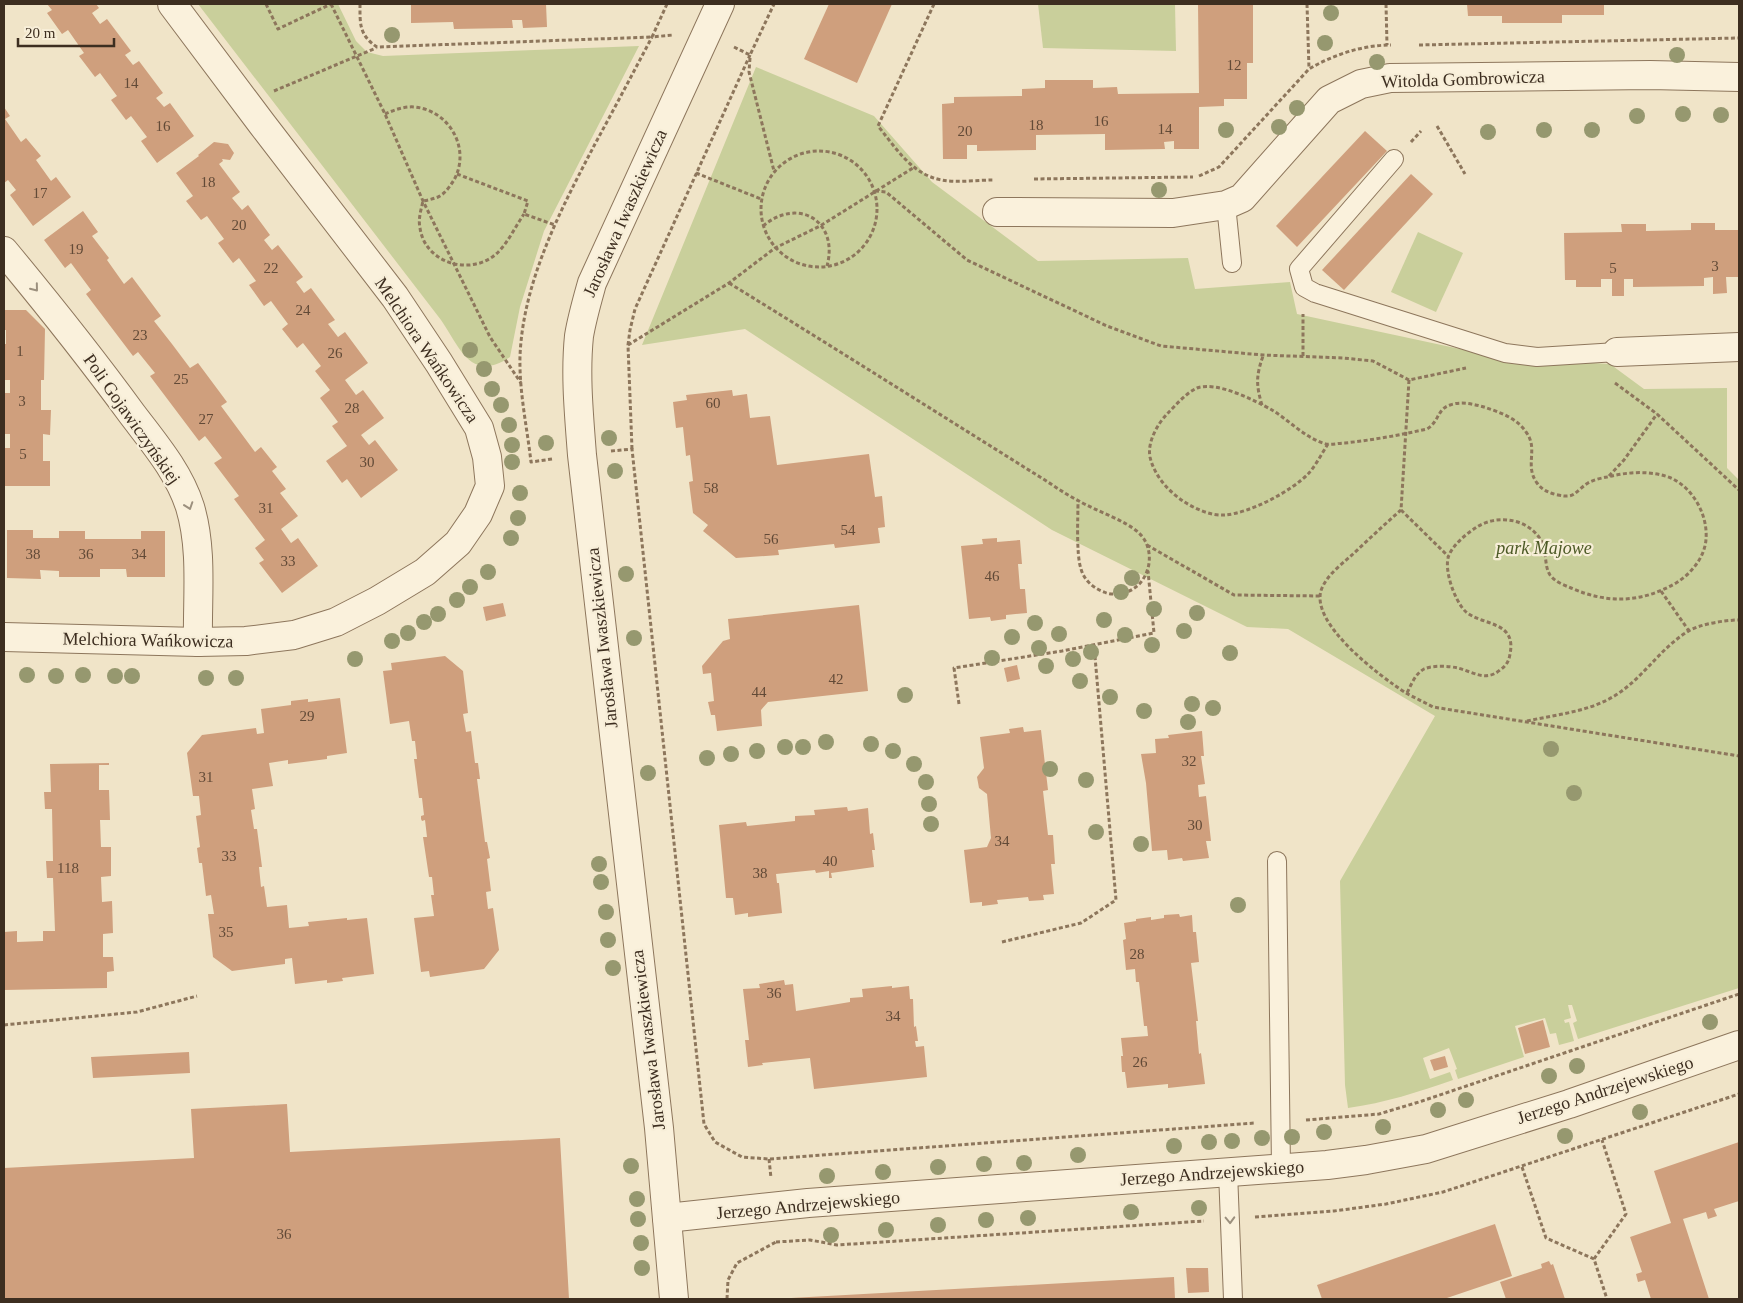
<svg xmlns="http://www.w3.org/2000/svg" width="1743" height="1303" viewBox="0 0 1743 1303" font-family="'Times New Roman',serif">
<style>
.green{fill:#c9cf9b}
.building{fill:#cf9f7d}
.lines{fill:none;stroke-linecap:round;stroke-linejoin:round}
.service-casing{stroke:#8d765c;stroke-width:20}
.minor-casing{stroke:#8d765c;stroke-width:30}
.path{stroke:#8d765c;stroke-width:3;stroke-dasharray:4 2.5;stroke-linecap:butt}
.service{stroke:#faf1dc;stroke-width:18}
.minor{stroke:#faf1dc;stroke-width:28}
.tree{fill:#96986f}
.oneway{stroke:#9c907e}
.labels{text-anchor:middle;stroke-width:4.5;stroke-linejoin:round;paint-order:stroke}
.number-label{font-size:15px;fill:#624a37}
.street-label{font-size:18px;fill:#3d2e20;stroke:#f7eed8}
.park-label{font-size:18px;font-style:italic;fill:#4d5a26;stroke:#f7eed8}
</style>
<rect width="100%" height="100%" fill="#f0e4c8"/>
<g class="green">
<path d="M198 4H338L356 41 367 52 383 56 639 46 544 231 520 307 510 357C471 383 460 348 441 320Z"/>
<path d="M1038 4H1175L1176 51 1043 48Z"/>
<path d="M756 67 874 116 932 182 1038 261 1188 258 1195 289 1290 282 1297 314 1502 358 1610 364 1644 389 1727 388V468L1739 480V988L1578 1039 1573 1023 1577 1021 1572 1005H1568L1571 1018 1564 1020 1565 1023 1569 1022 1574 1041 1559 1045 1556 1033 1550 1034 1545 1018 1515 1026 1524 1057 1458 1079 1455 1070 1457 1069 1449 1048 1423 1058 1430 1079 1450 1072 1453 1080C1418 1092 1385 1103 1348 1108L1345 1085 1340 881 1435 716 1288 629 1247 627 1052 530 745 329 642 345Z"/>
<path d="M1418 232 1463 253 1436 312 1391 292Z"/>
</g>
<g class="building">
<path d="M47 4H96L99 8 92 13 100 24 107 19 131 51 125 55 133 65 139 61 163 93 156 98 164 107 170 103 194 136 157 163 141 141 147 137 131 116 126 120 111 100 117 96 100 73 95 77 79 56 84 53 68 30 62 34 47 13 52 10Z"/>
<path d="M411 4H546L547 27 523 28 522 20H512L513 28 454 29 453 22 411 23Z"/>
<path d="M829 4H892L857 83 804 59Z"/>
<path d="M1198 4H1253V63H1247V99H1224V106L1199 107V149H1174V141L1164 142 1165 149 1105 150V134L1036 135V150L977 151V145H967V159H943L942 104 954 103V97L1022 96V89L1045 88V80H1093V88L1117 87 1118 94 1199 93Z"/>
<path d="M1467 4H1604V15H1562V23H1502V16H1468Z"/>
<path d="M4 107 10 116 5 119 21 142 26 138 41 156 36 160 51 181 56 177 71 197 33 226 10 195 16 190 8 180 4 183Z"/>
<path d="M1365 131 1387 151 1297 247 1276 226Z"/>
<path d="M214 142 228 144 234 153 230 160 222 159 223 161 219 164 240 192 232 198 242 210 248 205 270 235 264 240 272 250 278 245 303 277 296 282 304 293 311 288 335 320 328 324 338 337 345 332 368 363 345 380 356 395 363 390 384 418 361 435 369 445 375 440 398 470 361 498 347 479 342 483 326 461 347 446 332 426 338 422 320 398 330 390 315 371 321 366 303 343 297 348 282 329 288 324 271 301 264 306 249 285 256 281 239 258 233 263 218 243 224 239 207 216 201 220 186 201 193 196 176 173 199 156 198 155Z"/>
<path d="M1411 174 1433 194 1344 290 1322 270Z"/>
<path d="M83 211 98 232 92 236 109 258 107 260 124 284 132 277 161 316 154 321 172 344 190 368 198 363 227 402 221 406 255 452 261 447 277 467 272 471 286 489 280 493 298 516 281 529 291 543 298 538 318 566 282 593 259 563 264 560 255 548 265 540 234 499 239 496 214 463 222 458 205 436 199 441 150 376 155 373 138 352 133 356 86 294 91 290 71 263 65 268 44 240Z"/>
<path d="M1691 223H1715V230H1739V277H1726L1727 293 1713 294V277L1704 278V286L1633 287V279H1624V296H1612V279H1601V287H1576V280H1565L1564 233 1622 232 1621 224H1646V231L1691 230Z"/>
<path d="M4 310H26L45 329 44 380H41V410H51L50 435 43 434V461H50V486H4V448H10V434H4V393H10V380H4V344H6V330H4Z"/>
<path d="M732 390 733 396 747 394 750 418 770 416 777 465 869 454 875 497 882 496 885 527 878 528 880 543 835 548 834 544 778 550 779 555 736 558 703 531 708 525 693 513 689 482 693 481 690 455 686 456 683 427 676 428 673 402 687 400 686 395Z"/>
<path d="M7 530H33V538H59V531H85V539H141V531H165V577H127L126 569H100V577H59V571L40 570 41 579 7 578Z"/>
<path d="M997 538V542L1020 540 1022 564H1018L1020 589H1025L1027 613 1006 615V619L991 621 990 617 969 619 961 546 983 544 982 539Z"/>
<path d="M503 603 506 616 486 621 483 607Z"/>
<path d="M859 605 868 691 768 702 761 710 762 726 717 731 715 715H711L708 702 714 701 711 673 703 674 702 666 723 641 730 639 728 619Z"/>
<path d="M445 656 463 671 468 713 463 714 466 732 471 731 475 763H478L480 779H477L485 842H487L490 858 487 859 491 891 486 892 488 909 493 908 499 950 484 969 430 977 429 971 421 972 414 918 434 916 431 895H434L432 877H429L423 837H427L425 820 422 821 421 819V816L424 815 422 798H419L414 759H417L415 741H412L409 721 390 724 383 671 392 670 391 663Z"/>
<path d="M1017 665 1020 679 1007 682 1004 668Z"/>
<path d="M340 698 347 753 327 756V759L288 764V760L269 763 273 786 252 789 255 809 251 810 254 829H257L262 867H259L261 887 264 886 267 907 287 905 289 928 309 926 308 922 347 918V920L367 918 374 974 342 978 343 981 327 983V980L295 984 292 958 285 959V964L232 971 213 957 208 914H214L211 895 206 896 202 863H199L197 848 200 847 196 816 201 815 199 796H193L187 753 202 735 256 728 257 734 264 733 261 709 291 705V701L308 699V702Z"/>
<path d="M1023 727 1024 732 1041 730 1048 790 1043 791 1048 835H1053L1055 864H1051L1054 894 1043 895 1044 900 1029 901 1028 897 997 900 998 904 982 906V902L970 903 964 850 987 847 991 838 987 794 979 788 977 777 984 768 980 737 1010 733 1009 729Z"/>
<path d="M1202 731 1204 756H1201L1205 784 1198 785 1199 797 1206 796 1211 841H1206L1209 858 1183 861 1182 858 1168 860 1167 850 1152 851 1146 783 1141 754 1156 753 1155 739 1169 738 1168 735Z"/>
<path d="M109 763V765H99V790H109L110 820H100L101 847H111V876L101 877 102 902 112 901 113 933 103 934V957H113L114 971 107 972V988L4 990V932L17 931V942L43 941V931H55L53 878H47L46 861H53L52 809H45L44 792H51L50 764Z"/>
<path d="M847 807 848 811 868 808 870 834 873 833 875 850H872L874 867 831 873 832 878H829V871L816 873 815 870 776 874 777 883H779L782 913 748 917V913L735 915 733 898H726L719 825 746 822 747 826 795 821V816L815 815 814 810Z"/>
<path d="M1179 914 1180 917 1192 915 1193 932H1196L1199 962 1191 963 1198 1021H1196L1199 1054 1201 1053 1205 1084 1168 1088V1084L1127 1088 1125 1072H1122L1121 1056H1123L1121 1038 1148 1036 1147 1026H1144L1139 982H1136L1135 969 1126 970 1123 940 1126 939 1124 923 1136 921V919L1151 917V920L1164 918V915Z"/>
<path d="M784 980 785 985 793 984 796 1011 850 1002V998L863 997 862 989 892 986V988L909 986 910 999H913L914 1027 916 1026 918 1041H915L916 1047 924 1046 927 1077 814 1089 810 1058 762 1063 763 1065 748 1067 745 1040H749L743 989 760 988 759 984Z"/>
<path d="M1543 1020 1550 1047 1525 1054 1518 1028Z"/>
<path d="M189 1052 190 1073 93 1078 91 1057Z"/>
<path d="M1445 1056 1448 1067 1434 1071 1430 1060Z"/>
<path d="M287 1104 290 1152 560 1138 569 1299H4V1168L194 1158 191 1109Z"/>
<path d="M1739 1142V1201L1714 1209 1717 1216 1708 1219 1706 1212 1683 1219 1709 1299H1651L1645 1280 1638 1282 1636 1274 1642 1272 1630 1237 1671 1223 1654 1171Z"/>
<path d="M1495 1224 1512 1276 1444 1299H1322L1317 1285Z"/>
<path d="M1549 1261 1551 1265 1553 1264 1565 1299H1506L1500 1282 1542 1268 1541 1264Z"/>
<path d="M1186 1268H1208L1209 1292 1188 1293Z"/>
<path d="M1174 1277 1175 1299H791V1298Z"/>
</g>
<g class="lines">
<defs>
<g id="service">
<path d="M1394 159 1299 269 1304 287 1315 293 1505 353 1537 357 1617 352"/>
<path d="M1226 205 1232 263"/>
<path d="M1277 861 1281 1168"/>
<path d="M1228 1172 1233 1299"/>
</g>
<g id="minor">
<path d="M997 212 1173 213 1226 205 1242 198 1329 100 1361 84 1390 78 1650 75 1739 77"/>
<path d="M4 251C48 304 91 358 132 414 154 443 179 472 190 507 203 550 197 598 198 642"/>
<path d="M1617 352 1739 347"/>
<path d="M4 637 198 642 246 641 294 635 336 622 377 601 425 572 458 543 478 514 490 486 487 457 479 428 439 363 395 297 262 124 172 4"/>
<path d="M667 1218 808 1203 1327 1165 1366 1160 1426 1149 1569 1104 1739 1045"/>
<path d="M674 1299 659 1128 582 455C579 415 575 375 579 336 582 318 587 301 592 283L720 4"/>
</g>
</defs>
<use href="#service" class="service-casing"/>
<use href="#minor" class="minor-casing"/>
<g class="path">
<path d="M266 4 278 29 331 4"/>
<path d="M331 4 385 114 423 201 490 337 521 383"/>
<path d="M360 4C360 24 359 35 377 47L652 37"/>
<path d="M667 4 652 37 673 35"/>
<path d="M934 4 878 126C896 148 912 175 942 180 957 183 978 180 993 180"/>
<path d="M1307 4 1309 69"/>
<path d="M1386 4 1387 45"/>
<path d="M1419 45 1739 38"/>
<path d="M734 47 750 55 774 4"/>
<path d="M750 58 749 72 774 171"/>
<path d="M274 91 376 48"/>
<path d="M385 114C394 110 404 106 415 107 450 111 471 149 454 180 450 186 445 194 438 197 433 199 428 200 423 201 421 210 418 219 420 228 425 263 469 276 495 255 507 245 515 227 524 214"/>
<path d="M1437 126 1465 174"/>
<path d="M1411 142 1421 131"/>
<circle cx="819" cy="209" r="58"/>
<path d="M696 173 761 199"/>
<path d="M457 174 528 201 524 214 555 225"/>
<path d="M1199 176 1219 167 1309 69C1333 55 1362 45 1391 45"/>
<path d="M1034 179 1193 177"/>
<path d="M875 191 886 192 967 260 1107 326 1161 346 1263 355 1343 358 1373 361 1409 380 1466 368"/>
<path d="M763 226C799 196 839 222 827 266"/>
<path d="M729 283C833 347 936 412 1040 477 1053 485 1065 494 1079 501 1096 511 1125 520 1139 533 1155 548 1152 577 1133 589 1125 594 1112 596 1104 592 1093 588 1084 580 1081 569 1076 554 1078 518 1078 501"/>
<path d="M628 345 729 283 775 248 820 226 913 168"/>
<path d="M1303 356V314"/>
<path d="M1409 380 1401 510C1385 524 1369 539 1353 554 1342 564 1328 574 1322 588 1307 622 1381 677 1406 693 1415 698 1424 702 1433 707L1739 756"/>
<path d="M1615 383 1657 414 1739 490"/>
<path d="M1262 405C1256 385 1256 376 1263 356"/>
<path d="M1328 444C1322 453 1316 465 1309 473 1292 491 1250 513 1225 515 1211 516 1195 509 1183 501 1168 491 1154 475 1150 457 1147 442 1158 423 1168 413 1176 405 1186 393 1197 388 1217 381 1254 400 1272 410 1290 421 1305 438 1326 444 1332 445 1339 443 1345 443 1373 440 1400 435 1427 429 1439 422 1437 409 1450 405 1461 401 1473 404 1484 407 1499 412 1517 418 1526 432 1539 449 1524 465 1537 483 1542 490 1549 493 1558 495 1576 499 1575 491 1588 483 1593 480 1601 478 1607 477 1627 472 1651 470 1671 478 1693 488 1708 515 1706 539 1705 557 1691 574 1676 583 1641 603 1608 604 1571 588 1564 585 1555 582 1550 575 1544 566 1547 552 1542 542 1529 518 1497 514 1477 527 1466 534 1454 544 1449 555 1443 569 1455 601 1465 611 1481 626 1517 620 1510 654 1509 661 1506 666 1500 670 1486 682 1473 672 1458 668 1449 666 1433 665 1424 669 1415 674 1411 685 1407 693"/>
<path d="M632 449 628 345 630 330 635 309 750 55"/>
<path d="M611 451 632 449 704 1124 715 1142 742 1157 769 1159 1255 1123"/>
<path d="M552 459 531 462C527 427 519 391 520 356 523 281 561 209 595 144 614 109 633 73 652 37"/>
<path d="M1609 476 1624 460 1657 414"/>
<path d="M1401 510 1448 556"/>
<path d="M1147 545 1234 595 1320 596"/>
<path d="M1661 591 1689 631"/>
<path d="M959 704 954 668 1062 651 1154 633 1148 571"/>
<path d="M1527 721C1554 715 1585 712 1609 699 1640 683 1658 650 1687 632 1698 624 1726 620 1739 620"/>
<path d="M1002 942 1081 923 1116 900 1094 645"/>
<path d="M4 1025 137 1012 197 996"/>
<path d="M1306 1120 1379 1114 1422 1101 1739 994"/>
<path d="M769 1159 771 1178"/>
<path d="M1522 1167 1546 1238 1594 1259 1607 1299"/>
<path d="M1255 1217 1334 1211 1386 1204 1443 1192 1739 1094"/>
<path d="M776 1242 810 1240 837 1245 1204 1221"/>
<path d="M1594 1259 1626 1214 1602 1140"/>
<path d="M727 1299 728 1280 737 1263 776 1242V1240"/>
</g>
<use href="#service" class="service"/>
<use href="#minor" class="minor"/>
</g>
<g class="tree">
<circle cx="1331" cy="13" r="8"/>
<circle cx="392" cy="35" r="8"/>
<circle cx="1325" cy="43" r="8"/>
<circle cx="1677" cy="55" r="8"/>
<circle cx="1377" cy="62" r="8"/>
<circle cx="1297" cy="108" r="8"/>
<circle cx="1683" cy="114" r="8"/>
<circle cx="1721" cy="115" r="8"/>
<circle cx="1637" cy="116" r="8"/>
<circle cx="1279" cy="127" r="8"/>
<circle cx="1226" cy="130" r="8"/>
<circle cx="1544" cy="130" r="8"/>
<circle cx="1592" cy="130" r="8"/>
<circle cx="1488" cy="132" r="8"/>
<circle cx="1159" cy="190" r="8"/>
<circle cx="470" cy="350" r="8"/>
<circle cx="484" cy="369" r="8"/>
<circle cx="492" cy="389" r="8"/>
<circle cx="501" cy="405" r="8"/>
<circle cx="509" cy="425" r="8"/>
<circle cx="609" cy="438" r="8"/>
<circle cx="546" cy="443" r="8"/>
<circle cx="512" cy="445" r="8"/>
<circle cx="512" cy="462" r="8"/>
<circle cx="615" cy="471" r="8"/>
<circle cx="520" cy="493" r="8"/>
<circle cx="518" cy="518" r="8"/>
<circle cx="511" cy="538" r="8"/>
<circle cx="488" cy="572" r="8"/>
<circle cx="626" cy="574" r="8"/>
<circle cx="1132" cy="578" r="8"/>
<circle cx="470" cy="587" r="8"/>
<circle cx="1121" cy="592" r="8"/>
<circle cx="457" cy="600" r="8"/>
<circle cx="1154" cy="609" r="8"/>
<circle cx="1197" cy="613" r="8"/>
<circle cx="438" cy="614" r="8"/>
<circle cx="1104" cy="620" r="8"/>
<circle cx="424" cy="622" r="8"/>
<circle cx="1035" cy="623" r="8"/>
<circle cx="1184" cy="631" r="8"/>
<circle cx="408" cy="633" r="8"/>
<circle cx="1059" cy="634" r="8"/>
<circle cx="1125" cy="635" r="8"/>
<circle cx="1012" cy="637" r="8"/>
<circle cx="634" cy="638" r="8"/>
<circle cx="392" cy="641" r="8"/>
<circle cx="1152" cy="645" r="8"/>
<circle cx="1039" cy="648" r="8"/>
<circle cx="1091" cy="652" r="8"/>
<circle cx="1230" cy="653" r="8"/>
<circle cx="992" cy="658" r="8"/>
<circle cx="355" cy="659" r="8"/>
<circle cx="1073" cy="659" r="8"/>
<circle cx="1046" cy="666" r="8"/>
<circle cx="27" cy="675" r="8"/>
<circle cx="83" cy="675" r="8"/>
<circle cx="56" cy="676" r="8"/>
<circle cx="115" cy="676" r="8"/>
<circle cx="132" cy="676" r="8"/>
<circle cx="206" cy="678" r="8"/>
<circle cx="236" cy="678" r="8"/>
<circle cx="1080" cy="681" r="8"/>
<circle cx="905" cy="695" r="8"/>
<circle cx="1110" cy="697" r="8"/>
<circle cx="1192" cy="704" r="8"/>
<circle cx="1213" cy="708" r="8"/>
<circle cx="1144" cy="711" r="8"/>
<circle cx="1188" cy="722" r="8"/>
<circle cx="826" cy="742" r="8"/>
<circle cx="871" cy="744" r="8"/>
<circle cx="785" cy="747" r="8"/>
<circle cx="803" cy="747" r="8"/>
<circle cx="1551" cy="749" r="8"/>
<circle cx="757" cy="751" r="8"/>
<circle cx="893" cy="751" r="8"/>
<circle cx="731" cy="754" r="8"/>
<circle cx="707" cy="758" r="8"/>
<circle cx="914" cy="764" r="8"/>
<circle cx="1050" cy="769" r="8"/>
<circle cx="648" cy="773" r="8"/>
<circle cx="1086" cy="780" r="8"/>
<circle cx="926" cy="782" r="8"/>
<circle cx="1574" cy="793" r="8"/>
<circle cx="929" cy="804" r="8"/>
<circle cx="931" cy="824" r="8"/>
<circle cx="1096" cy="832" r="8"/>
<circle cx="1141" cy="844" r="8"/>
<circle cx="599" cy="864" r="8"/>
<circle cx="601" cy="882" r="8"/>
<circle cx="1238" cy="905" r="8"/>
<circle cx="606" cy="912" r="8"/>
<circle cx="608" cy="940" r="8"/>
<circle cx="613" cy="968" r="8"/>
<circle cx="1710" cy="1022" r="8"/>
<circle cx="1577" cy="1066" r="8"/>
<circle cx="1549" cy="1076" r="8"/>
<circle cx="1466" cy="1100" r="8"/>
<circle cx="1438" cy="1110" r="8"/>
<circle cx="1640" cy="1112" r="8"/>
<circle cx="1383" cy="1127" r="8"/>
<circle cx="1324" cy="1132" r="8"/>
<circle cx="1565" cy="1136" r="8"/>
<circle cx="1292" cy="1137" r="8"/>
<circle cx="1262" cy="1138" r="8"/>
<circle cx="1232" cy="1141" r="8"/>
<circle cx="1209" cy="1142" r="8"/>
<circle cx="1174" cy="1146" r="8"/>
<circle cx="1078" cy="1155" r="8"/>
<circle cx="1024" cy="1163" r="8"/>
<circle cx="984" cy="1164" r="8"/>
<circle cx="631" cy="1166" r="8"/>
<circle cx="938" cy="1167" r="8"/>
<circle cx="883" cy="1172" r="8"/>
<circle cx="827" cy="1176" r="8"/>
<circle cx="637" cy="1199" r="8"/>
<circle cx="1199" cy="1208" r="8"/>
<circle cx="1131" cy="1212" r="8"/>
<circle cx="1028" cy="1218" r="8"/>
<circle cx="638" cy="1219" r="8"/>
<circle cx="986" cy="1220" r="8"/>
<circle cx="938" cy="1225" r="8"/>
<circle cx="886" cy="1230" r="8"/>
<circle cx="831" cy="1235" r="8"/>
<circle cx="641" cy="1243" r="8"/>
<circle cx="642" cy="1268" r="8"/>
</g>
<defs><path id="oneway-chevron" d="M-2-3.5L2.5 0L-2 3.5" fill="none" stroke-width="1.6" stroke-linecap="round" stroke-linejoin="round" transform="scale(1.25)"/></defs>
<g class="oneway">
<use href="#oneway-chevron" transform="translate(35 288) rotate(51)"/>
<use href="#oneway-chevron" transform="translate(189 506) rotate(71)"/>
<use href="#oneway-chevron" transform="translate(1230 1220) rotate(88)"/>
</g>
<g class="labels">
<g class="number-label">
<text x="1234" y="70">12</text>
<text x="131" y="88">14</text>
<text x="1101" y="126">16</text>
<text x="1036" y="130">18</text>
<text x="163" y="131">16</text>
<text x="1165" y="134">14</text>
<text x="965" y="136">20</text>
<text x="208" y="187">18</text>
<text x="40" y="198">17</text>
<text x="239" y="230">20</text>
<text x="76" y="254">19</text>
<text x="1715" y="271">3</text>
<text x="271" y="273">22</text>
<text x="1613" y="273">5</text>
<text x="303" y="315">24</text>
<text x="140" y="340">23</text>
<text x="20" y="356">1</text>
<text x="335" y="358">26</text>
<text x="181" y="384">25</text>
<text x="22" y="406">3</text>
<text x="713" y="408">60</text>
<text x="352" y="413">28</text>
<text x="206" y="424">27</text>
<text x="23" y="459">5</text>
<text x="367" y="467">30</text>
<text x="711" y="493">58</text>
<text x="266" y="513">31</text>
<text x="848" y="535">54</text>
<text x="771" y="544">56</text>
<text x="33" y="559">38</text>
<text x="86" y="559">36</text>
<text x="139" y="559">34</text>
<text x="288" y="566">33</text>
<text x="992" y="581">46</text>
<text x="836" y="684">42</text>
<text x="759" y="697">44</text>
<text x="307" y="721">29</text>
<text x="1189" y="766">32</text>
<text x="206" y="782">31</text>
<text x="1195" y="830">30</text>
<text x="1002" y="846">34</text>
<text x="229" y="861">33</text>
<text x="830" y="866">40</text>
<text x="68" y="873">118</text>
<text x="760" y="878">38</text>
<text x="226" y="937">35</text>
<text x="1137" y="959">28</text>
<text x="774" y="998">36</text>
<text x="893" y="1021">34</text>
<text x="1140" y="1067">26</text>
<text x="284" y="1239">36</text>
</g>
<g class="street-label">
<text transform="translate(1463 79) rotate(-2)" y="6">Witolda Gombrowicza</text>
<text transform="translate(625 213) rotate(-66)" y="6">Jarosława Iwaszkiewicza</text>
<text transform="translate(427 350) rotate(56)" y="6">Melchiora Wańkowicza</text>
<text transform="translate(132 419) rotate(55)" y="6">Poli Gojawiczyńskiej</text>
<text transform="translate(602 638) rotate(-96)" y="6">Jarosława Iwaszkiewicza</text>
<text transform="translate(148 640) rotate(1)" y="6">Melchiora Wańkowicza</text>
<text transform="translate(648 1040) rotate(-97)" y="6">Jarosława Iwaszkiewicza</text>
<text transform="translate(1605 1090) rotate(-18)" y="6">Jerzego Andrzejewskiego</text>
<text transform="translate(1212 1173) rotate(-4)" y="6">Jerzego Andrzejewskiego</text>
<text transform="translate(808 1205) rotate(-5)" y="6">Jerzego Andrzejewskiego</text>
</g>
<g class="park-label">
<text x="1544" y="554">park Majowe</text>
</g>
</g>
<rect width="1743" height="1303" fill="none" stroke="#3d2e20" stroke-width="10"/>
<path d="M18 38v8h96v-8" fill="none" stroke="#3d2e20" stroke-width="2.5"/>
<text x="25" y="38" font-size="15" fill="#3d2e20" stroke="#f7eed8" stroke-width="4" paint-order="stroke">20 m</text>
</svg>
